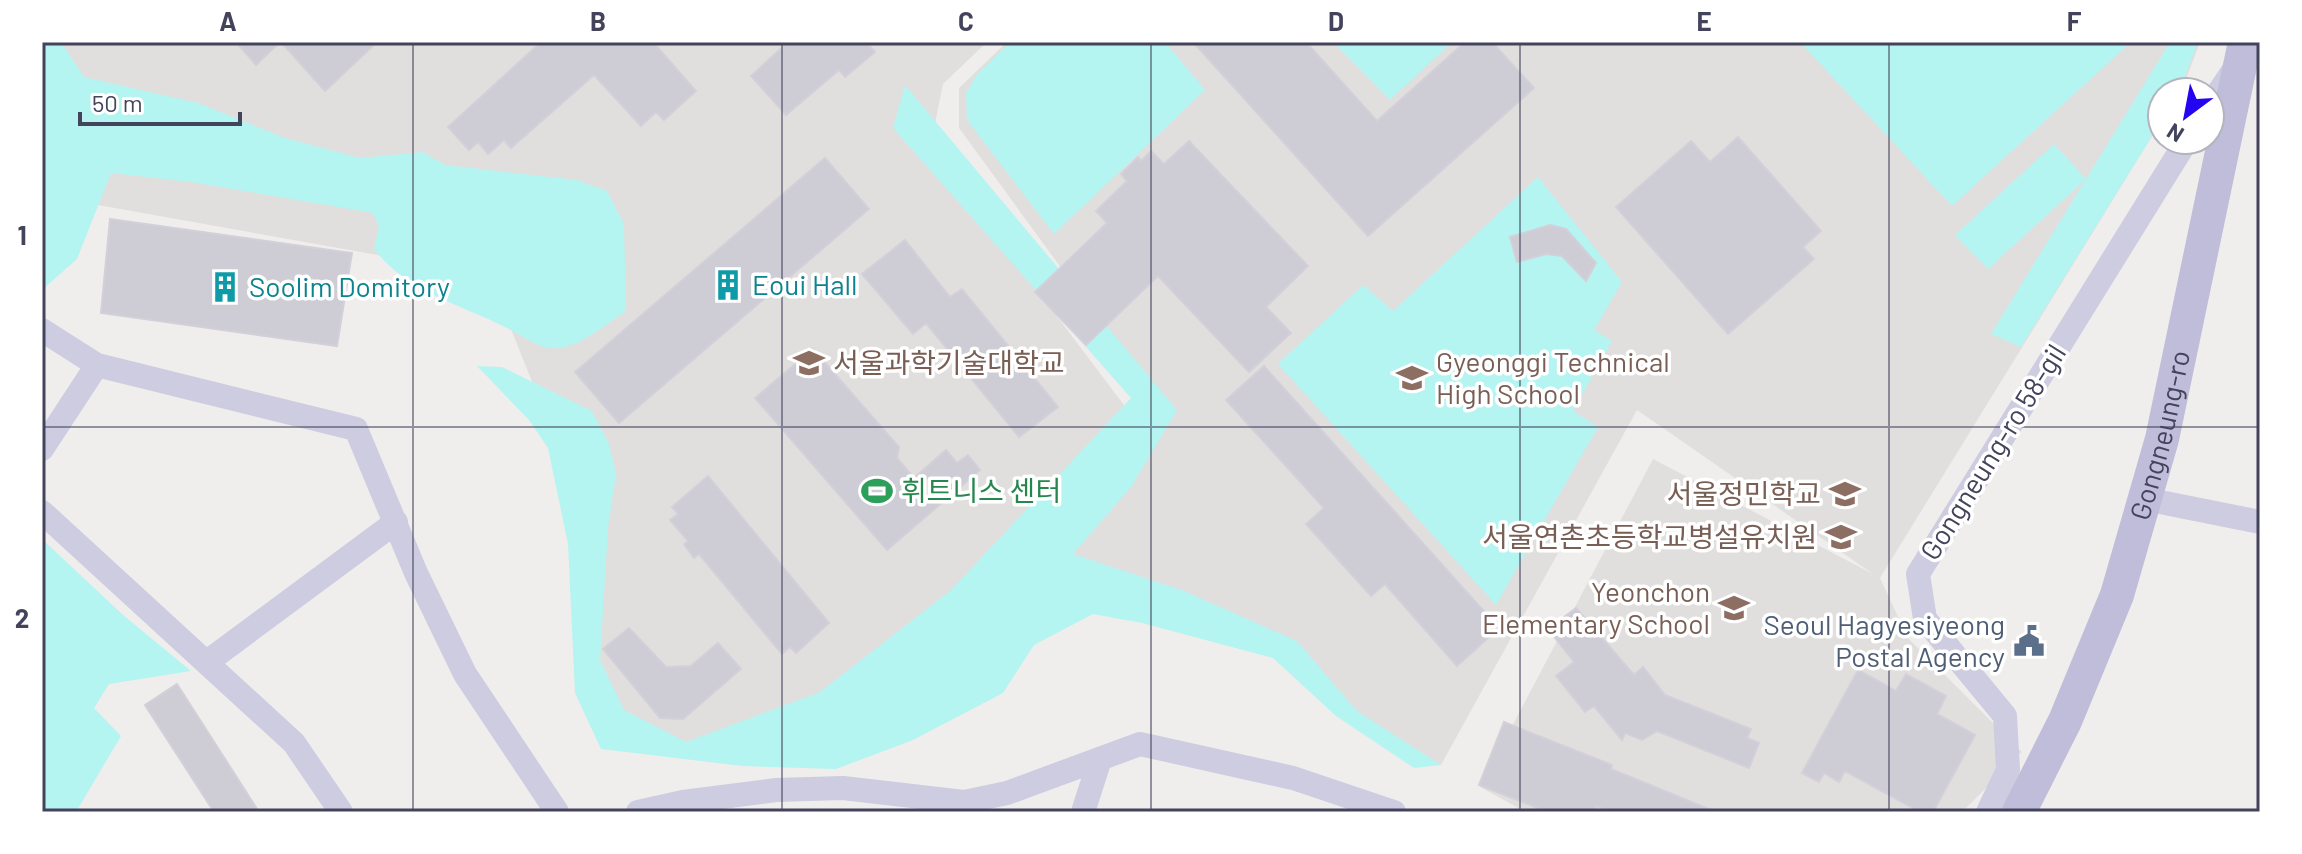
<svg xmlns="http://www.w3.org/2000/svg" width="2302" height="854" viewBox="0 0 2302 854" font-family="Barlow,'Noto Sans KR',sans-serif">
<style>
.education{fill:#e1dfde}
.green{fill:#b4f4f1}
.building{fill:#ceccd5;stroke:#d3d0d9;stroke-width:2}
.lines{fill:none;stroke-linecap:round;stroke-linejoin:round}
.street{stroke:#cdcce1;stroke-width:24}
.secondary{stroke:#bfbdd9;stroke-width:34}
.grid{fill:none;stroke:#44435c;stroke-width:2;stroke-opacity:0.55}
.labels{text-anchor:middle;stroke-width:7;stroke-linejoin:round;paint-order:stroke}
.culture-label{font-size:28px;fill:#0d838f;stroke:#fff;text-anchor:start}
.education-label{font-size:28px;fill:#785e54;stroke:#fff;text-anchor:end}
.street-label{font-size:28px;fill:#44435c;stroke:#fff}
.leisure-label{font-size:28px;fill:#27864d;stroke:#fff;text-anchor:start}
.service-label{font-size:28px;fill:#4e5e75;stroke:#fff;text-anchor:end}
.neatline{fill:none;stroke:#44435c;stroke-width:3}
.grid-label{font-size:26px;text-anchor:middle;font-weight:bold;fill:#44435c}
</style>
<rect width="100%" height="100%" fill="#f0eeec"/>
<g class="education">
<path d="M42 42H987L943 84 930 148 1133 417 852 726 698 758 627 736 585 682 564 462 503 309 400 259 42 195Z"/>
<path d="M1007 42H2200L2185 82 2179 92H2162V120L1880 578 1908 638 2022 752 1962 812H1526L1480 787 1653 459 1873 574 1637 410 1441 765 1392 747 1276 646 1010 567 1164 409 959 128V88Z"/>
</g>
<g class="green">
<path d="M42 42H61L84 77 198 103 285 138 360 158 423 152 445 165 577 180 607 191 624 224 626 311C606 324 575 352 549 348 535 346 518 333 505 327 459 304 406 291 374 249L379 227 373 213 191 182 111 173 77 259 42 290Z"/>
<path d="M1010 42H1165L1205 90 1054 234 967 120 966 93 977 74Z"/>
<path d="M1333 42H1450L1451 43 1390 100Z"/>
<path d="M1800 42H2131L1952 206Z"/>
<path d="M2170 42H2198L2179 92H2162V120L2021 347 1991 334Z"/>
<path d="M905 85 1177 410 1131 487 1073 554 1184 591 1297 641 1357 711 1441 765 1414 768 1336 716 1273 658 1142 623 1093 614 1034 645 1003 693 913 740 836 769 742 766 601 749 575 693 568 544 548 448 529 420 477 366 502 367 592 411 609 444 616 474 608 528 600 660 624 710 686 742 820 692 951 590 1131 398 893 128Z"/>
<path d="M2054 144 2086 179 1988 269 1955 235Z"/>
<path d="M1538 177 1622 282 1594 330 1612 341 1573 411 1598 427 1496 605 1278 364 1363 285 1393 311Z"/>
<path d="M42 539 123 615 191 671 109 684 94 708 121 736 76 812H42Z"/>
</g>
<g class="building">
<path d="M236 42H280L256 65Z"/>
<path d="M281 42H377L325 91Z"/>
<path d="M541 42H653L696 91 664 120 656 112 641 126 594 75 511 148 504 140 488 154 478 142 469 150 448 127Z"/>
<path d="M788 42H866L875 52 845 77 839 70 786 115 751 76Z"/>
<path d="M1193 42H1306L1377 121 1465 42H1492L1534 88 1368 236Z"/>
<path d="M1738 137 1821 231 1803 247 1814 259 1728 334 1616 207 1691 141 1710 162Z"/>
<path d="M1189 141 1308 266 1266 307 1291 333 1249 372 1158 276 1086 345 1035 292 1107 223 1096 211 1127 181 1121 174 1138 157 1141 161 1151 151 1164 164Z"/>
<path d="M825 158 869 209 619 423 575 372Z"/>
<path d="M110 219 352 253 337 346 101 313Z"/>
<path d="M1550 225 1566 229 1596 263 1586 281 1562 256 1546 254 1517 262 1510 237Z"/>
<path d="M905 240 950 297 962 289 1058 407 1019 437 926 323 913 334 862 274Z"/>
<path d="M813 349 899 447 897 458 914 478 946 450 957 463 968 455 980 470 887 550 755 398Z"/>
<path d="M1264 366 1499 628 1457 666 1385 584 1371 596 1306 524 1324 508 1226 400Z"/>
<path d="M708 476 829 623 796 653 790 647 782 654 699 554 694 558 684 544 688 541 670 520 678 514 672 507Z"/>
<path d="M1576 608 1634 675 1643 667 1665 695 1751 729 1747 738 1759 743 1749 768 1657 731 1642 740 1625 733 1622 740 1594 706 1585 712 1556 676 1574 662 1548 629Z"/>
<path d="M629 628 666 667 691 666 718 643 741 669 683 719 660 718 603 649Z"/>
<path d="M1858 670 1896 691 1906 674 1946 696 1937 714 1975 735 1933 812H1920L1845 771 1839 782 1824 773 1819 782 1802 773Z"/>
<path d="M177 684 259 812H214L145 705Z"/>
<path d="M1504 722 1612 765 1611 769 1716 812H1612L1596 806 1594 812H1548L1479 785Z"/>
</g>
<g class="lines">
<g class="street">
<path d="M2210 105 2233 71"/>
<path d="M42 330 97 365 356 429 416 573 465 674 557 812"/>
<path d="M42 449 97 365"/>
<path d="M2145 499 2260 522"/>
<path d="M42 512 294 743 341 812"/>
<path d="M207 662 396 522"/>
<path d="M638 812 683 802 776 790 843 788 964 802 1007 793 1140 744 1293 778 1394 812"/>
<path d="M1083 812 1100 759"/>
<path d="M1988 812 2008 770 2005 716 1925 619 1918 574 2187 140"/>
</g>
<path class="secondary" id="s1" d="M2019 812 2065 721 2117 595 2162 439 2245 42"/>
</g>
<path class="grid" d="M413 42V812M782 42V812M1151 42V812M1520 42V812M1889 42V812M42 427H2260"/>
<defs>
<symbol id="building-bare" viewBox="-9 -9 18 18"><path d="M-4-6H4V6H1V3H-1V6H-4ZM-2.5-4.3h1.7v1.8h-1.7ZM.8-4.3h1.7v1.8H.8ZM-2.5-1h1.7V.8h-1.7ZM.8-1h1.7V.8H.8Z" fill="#0f9aa8" stroke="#fff" stroke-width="2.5" paint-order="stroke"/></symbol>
<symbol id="university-bare" viewBox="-9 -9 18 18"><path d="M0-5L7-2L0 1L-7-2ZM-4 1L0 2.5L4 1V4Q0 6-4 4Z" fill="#8d6e63" stroke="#fff" stroke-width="2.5" paint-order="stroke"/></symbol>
<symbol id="school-bare" viewBox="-9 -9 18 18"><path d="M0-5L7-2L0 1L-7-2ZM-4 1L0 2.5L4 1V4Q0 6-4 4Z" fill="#8d6e63" stroke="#fff" stroke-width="2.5" paint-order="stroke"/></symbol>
<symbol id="stadium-bare" viewBox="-9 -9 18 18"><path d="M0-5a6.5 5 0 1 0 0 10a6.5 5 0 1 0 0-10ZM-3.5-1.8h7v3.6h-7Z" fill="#2e9e5b" stroke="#fff" stroke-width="2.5" paint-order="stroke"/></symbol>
<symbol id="civic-bare" viewBox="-9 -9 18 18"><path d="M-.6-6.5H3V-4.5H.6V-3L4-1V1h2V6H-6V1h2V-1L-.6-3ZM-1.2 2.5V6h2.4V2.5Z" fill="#5c6f8a" stroke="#fff" stroke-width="2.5" paint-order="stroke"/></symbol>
</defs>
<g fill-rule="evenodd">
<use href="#building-bare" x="706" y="263" width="44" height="44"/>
<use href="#building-bare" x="203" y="265" width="44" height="44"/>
<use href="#university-bare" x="787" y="341" width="44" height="44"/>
<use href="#school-bare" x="1390" y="356" width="44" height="44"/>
<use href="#stadium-bare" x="855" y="469" width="44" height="44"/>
<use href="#school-bare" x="1823" y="472" width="44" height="44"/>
<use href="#school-bare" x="1819" y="515" width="44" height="44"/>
<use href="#school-bare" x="1712" y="586" width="44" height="44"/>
<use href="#civic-bare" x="2007" y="619" width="44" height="44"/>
</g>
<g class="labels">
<g class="culture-label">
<text x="752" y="295">Eoui Hall</text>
<text x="249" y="297">Soolim Domitory</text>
</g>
<g class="education-label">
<text x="1436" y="372" text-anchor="start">Gyeonggi Technical<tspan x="1436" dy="32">High School</tspan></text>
<text x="833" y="373" text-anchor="start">서울과학기술대학교</text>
<text x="1821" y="504">서울정민학교</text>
<text x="1817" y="547">서울연촌초등학교병설유치원</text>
<text x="1710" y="602">Yeonchon<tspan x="1710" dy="32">Elementary School</tspan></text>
</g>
<g class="street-label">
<text dy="10" stroke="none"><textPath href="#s1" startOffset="404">Gongneung-ro</textPath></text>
<text transform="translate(1993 452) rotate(-58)" y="10">Gongneung-ro 58-gil</text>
</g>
<g class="leisure-label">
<text x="901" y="501">휘트니스 센터</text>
</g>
<g class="service-label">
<text x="2005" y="635">Seoul Hagyesiyeong<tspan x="2005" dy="32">Postal Agency</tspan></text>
</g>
</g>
<rect width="2302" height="854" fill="none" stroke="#ffffff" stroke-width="88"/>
<g transform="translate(2186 116) rotate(212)"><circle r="38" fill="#ffffff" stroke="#b4b4be" stroke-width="2"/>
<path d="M0-6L14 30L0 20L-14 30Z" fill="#2504f2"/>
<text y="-12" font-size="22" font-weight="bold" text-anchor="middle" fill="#44435c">N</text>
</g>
<path d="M80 112v12h160v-12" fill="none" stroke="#44435c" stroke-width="4"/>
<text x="92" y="112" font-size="24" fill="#44435c" stroke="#ffffff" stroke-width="6" paint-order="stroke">50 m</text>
<rect x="44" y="44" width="2214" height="766" class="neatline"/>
<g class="grid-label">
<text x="228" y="31">A</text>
<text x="598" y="31">B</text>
<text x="966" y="31">C</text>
<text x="1336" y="31">D</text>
<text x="1704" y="31">E</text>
<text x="2074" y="31">F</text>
<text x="22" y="245">1</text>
<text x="22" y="628">2</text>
</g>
</svg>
